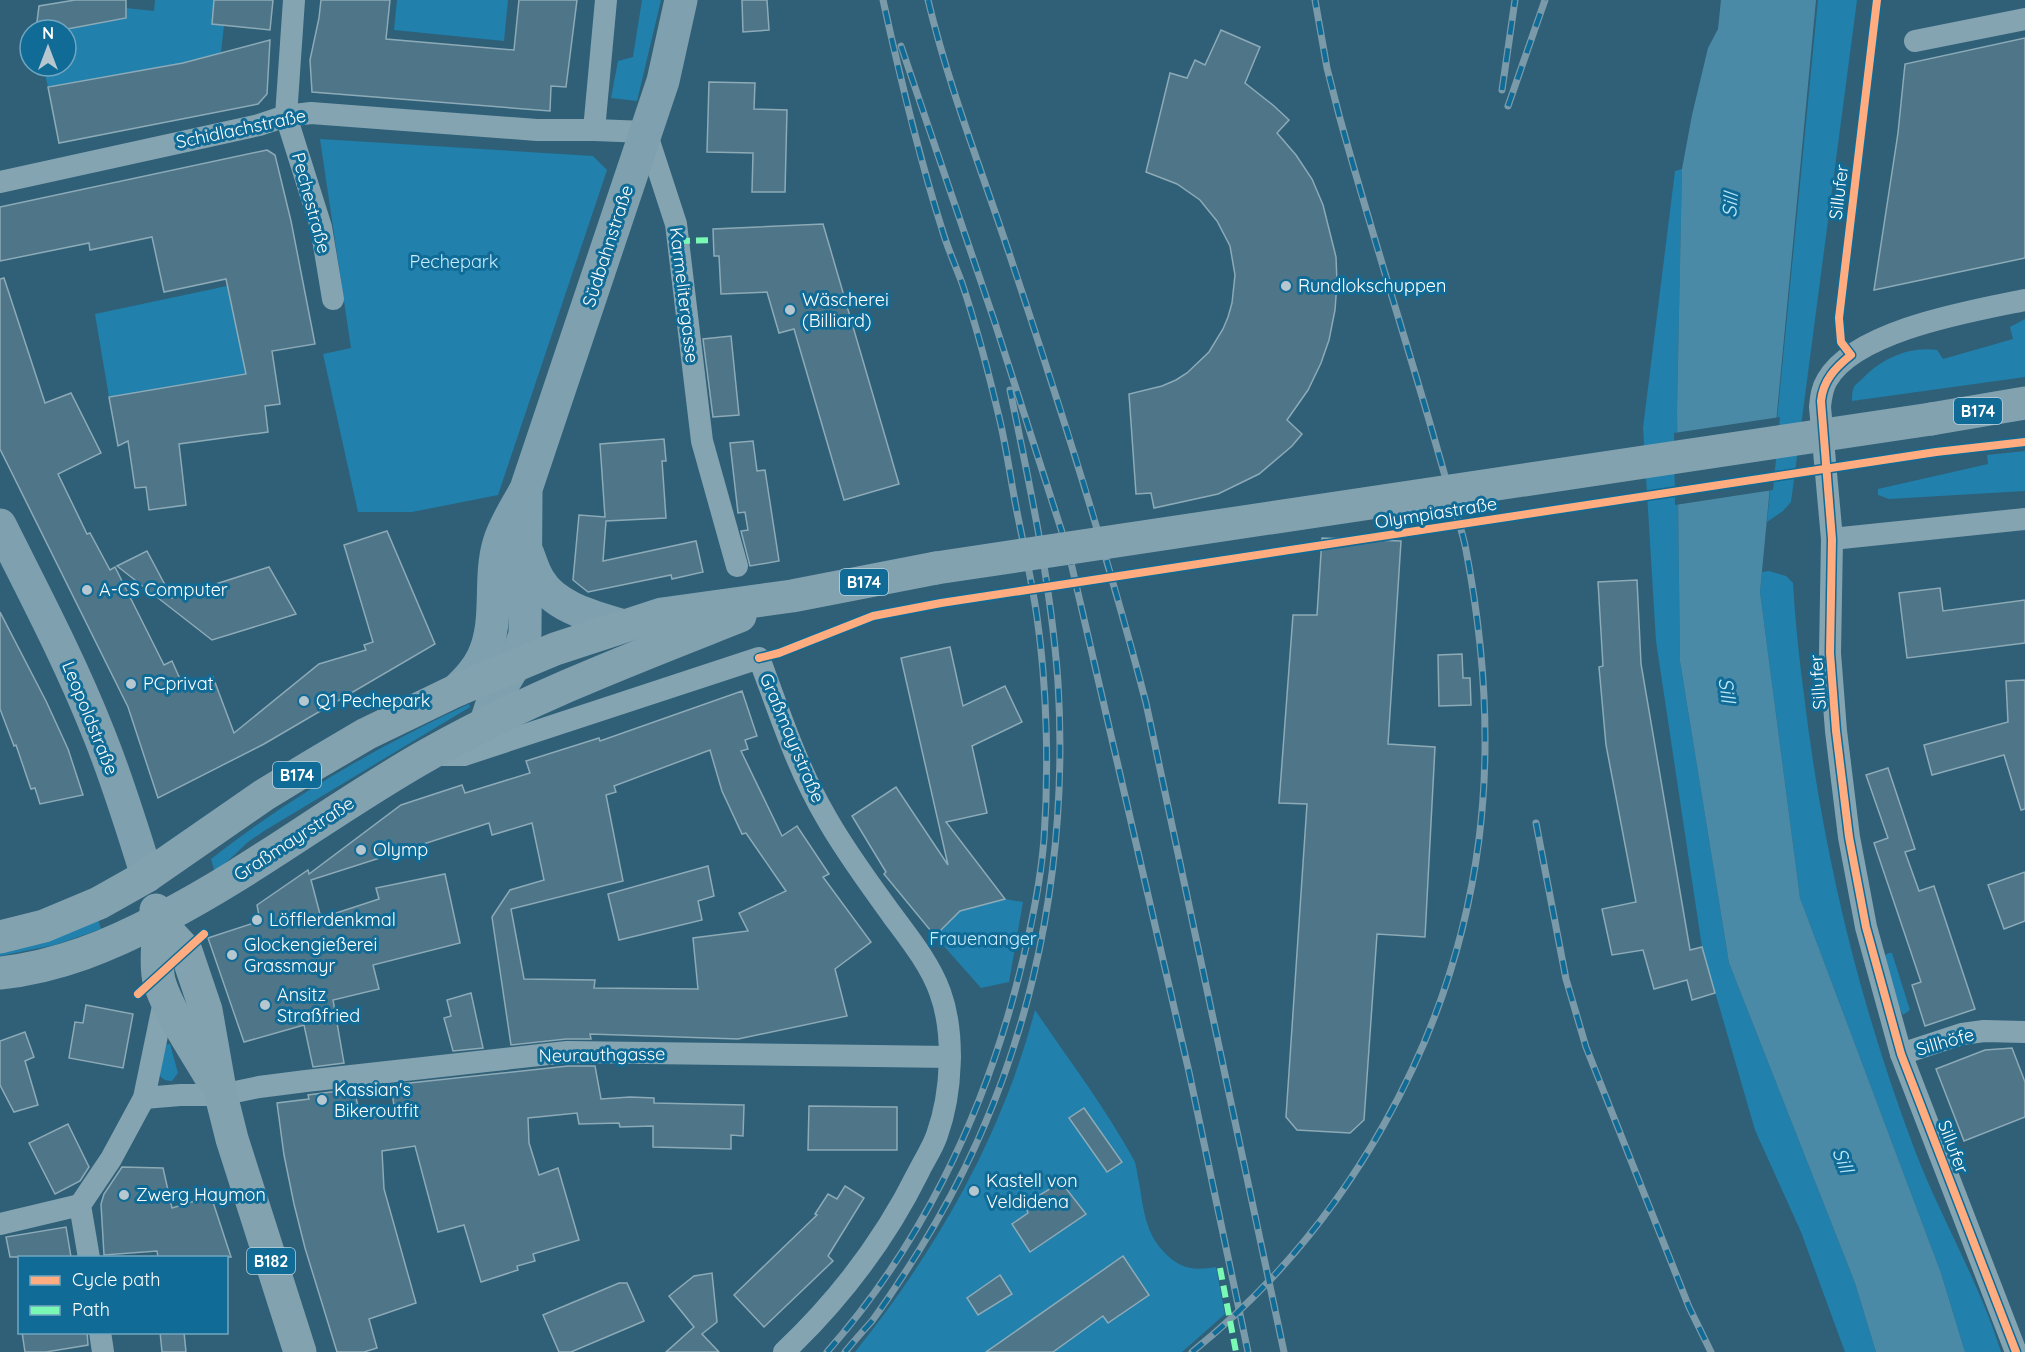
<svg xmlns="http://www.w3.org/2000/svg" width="2025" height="1352" viewBox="0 0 2025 1352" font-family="Quicksand,sans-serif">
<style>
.green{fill:#2180ac}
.water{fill:#4b8aa7}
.pier{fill:#2f6077}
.building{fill:#4e7588;stroke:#8daab7;stroke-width:1.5;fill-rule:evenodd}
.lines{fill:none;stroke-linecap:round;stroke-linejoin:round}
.street{stroke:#85a4b2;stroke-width:22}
.secondary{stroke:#7fa0ae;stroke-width:33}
.primary{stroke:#83a2b0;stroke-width:33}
.rail-casing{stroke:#7a9aa9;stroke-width:7}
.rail{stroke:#106b96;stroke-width:4.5;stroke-dasharray:14;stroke-linecap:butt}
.primary-bridge{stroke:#83a2b0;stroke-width:33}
.quiet{stroke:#7af9b4;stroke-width:6;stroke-dasharray:12 6;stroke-linecap:butt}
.cycleway-casing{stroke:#106b96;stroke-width:11}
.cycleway{stroke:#ffac80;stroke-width:8}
.poi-dot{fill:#b6c7cf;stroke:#106b96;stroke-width:2}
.labels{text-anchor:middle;stroke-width:6;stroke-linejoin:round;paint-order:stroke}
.shield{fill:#106b96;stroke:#b7d3e0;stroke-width:1.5}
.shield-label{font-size:16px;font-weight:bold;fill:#fff}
.street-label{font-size:18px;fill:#fff;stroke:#106b96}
.park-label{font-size:18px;fill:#c8edfe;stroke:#106b96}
.poi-label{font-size:18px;fill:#fff;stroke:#106b96;text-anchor:start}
.water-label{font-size:20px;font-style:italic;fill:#bde9fc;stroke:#106b96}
</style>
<rect width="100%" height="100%" fill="#2f6077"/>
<g class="green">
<path d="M155 0H214L212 24 224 25 221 53 183 63 48 87 43 66H66V30H62L126 8 154 11Z"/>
<path d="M397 0H508L504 41 394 30Z"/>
<path d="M642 0H661L637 101 611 98 618 61 633 57Z"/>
<path d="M1818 0H1857L1791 502 1783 511 1767 522Z"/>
<path d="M320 139 593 156 607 170 498 495 412 512H358L323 354 351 348Z"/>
<path d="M1682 169 1677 410 1680 661 1729 963 1855 1283 1876 1352H1845L1801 1232 1755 1130 1702 947 1656 641 1643 428 1675 171Z"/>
<path d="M227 286 246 374 109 397 95 314Z"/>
<path d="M2025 319V377L1852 401C1852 397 1852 391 1854 387 1856 384 1861 380 1864 377 1883 358 1910 346 1937 350L1943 359 2013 339 2010 327Z"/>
<path d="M2025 451V491L1889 499 1878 495V489L1988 464 1987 455Z"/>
<path d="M1769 571 1786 576 1793 583C1795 620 1799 658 1804 695 1823 853 1858 999 1914 1148 1940 1217 1979 1281 2001 1352H1965L1941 1273 1800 898 1760 592 1762 572Z"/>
<path d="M469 704 470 707 264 831 248 842 215 873 211 859C290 797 378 746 469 704Z"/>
<path d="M1005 899 1023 902 1009 982 981 988 935 936 960 911Z"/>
<path d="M98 919 101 929 55 945 0 956V951Z"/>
<path d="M1889 953H1892L1909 1007 1910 1010 1903 1015 1898 1005 1885 955Z"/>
<path d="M1035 1010C1068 1059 1105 1107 1134 1160 1137 1166 1137 1175 1139 1182 1143 1206 1145 1231 1162 1250 1179 1269 1193 1271 1216 1267L1225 1314 1182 1352H855C936 1251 1002 1136 1035 1010Z"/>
<path d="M170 1044 178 1073 172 1081C151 1081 160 1058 163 1045Z"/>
</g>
<path class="water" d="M1721 0H1816L1760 592 1800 898 1941 1273 1965 1352H1876L1855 1283 1729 963 1680 661 1677 410 1682 169 1692 115 1708 48 1718 29Z"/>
<path class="pier" d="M1780 417 1773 490 1675 505 1674 433Z"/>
<g class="building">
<path d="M75 0H126V18L62 30H36L39 6Z"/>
<path d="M214 0H273L270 30 212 24Z"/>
<path d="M321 0H390L386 39 514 50 519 0H577L566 87 551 86 550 111 312 92 310 60 319 18Z"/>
<path d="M742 0H767L769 30 743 32Z"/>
<path d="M1221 30 1260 47 1245 83 1274 106 1289 120 1277 133 1296 155 1312 179 1323 205 1336 257 1337 283 1335 310 1329 340 1321 363 1308 390 1287 420 1302 434 1292 446 1259 474 1218 494 1154 508 1151 493 1136 494 1129 394 1162 386 1176 380 1187 373 1209 352 1223 329 1228 317 1232 303 1235 275 1230 246 1217 221 1208 210 1200 200 1177 184 1146 172 1170 73 1187 78 1195 60 1205 65Z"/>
<path d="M2025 38V258L1874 290 1898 133 1905 64Z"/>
<path d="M270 40 267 94 258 104 59 143 48 87 183 63Z"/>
<path d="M709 82 755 83 754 109 787 110 785 192H752L753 153 707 152Z"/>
<path d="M267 150 275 155 291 221 315 344 272 351 280 404 265 406 268 432 179 444 186 505 149 510 146 487 135 488 128 441 118 446 109 397 246 374 226 279 164 292 152 237 90 250 89 243 0 261V207Z"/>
<path d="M823 224 899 484 844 500 794 329 779 333 767 292 721 294 719 256H714L713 229Z"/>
<path d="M4 278 45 403 71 393 101 453 58 474 87 534 90 533 110 570 115 567 164 665 172 661 184 688 213 677 234 733 319 664 366 650 364 645 373 642 344 545 387 531 435 644 264 744 158 798 128 707 0 449V279Z"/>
<path d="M731 336 739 415 713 417 703 339Z"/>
<path d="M664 439 666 461H662L666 518 606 521 603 561 696 541 703 572 672 579 671 575 588 592 573 580 579 515 605 517 600 444Z"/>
<path d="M753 441 757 471 765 470 779 561 750 566 741 531 748 530 745 512 738 513 730 443Z"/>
<path d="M1322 538 1401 541 1388 744 1435 747 1425 937 1377 934 1364 1120 1350 1133 1297 1130 1286 1117 1307 804 1279 803 1293 615H1317Z"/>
<path d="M147 551 172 598 269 567 296 614 212 640 117 566Z"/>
<path d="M1637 580 1641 664 1690 950 1702 947 1715 993 1692 1000 1687 980 1654 989 1643 950 1612 955 1602 909 1636 902 1606 745 1599 667 1603 666 1598 582Z"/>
<path d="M1940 588 1943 611 2025 600V643L1907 658 1899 593Z"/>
<path d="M0 612 46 701 68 749 83 795 40 804 35 788 31 789 16 745 14 746 0 709Z"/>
<path d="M950 647 963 706 1005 686 1022 722 972 746 987 813 946 822 1005 899 960 911 935 936 884 874 886 872 852 816 896 787 948 865 901 658Z"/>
<path d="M1462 654 1463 678H1470L1471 705 1439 706 1438 655Z"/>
<path d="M2025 680V809L2021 810 2004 755 1932 775 1924 745 2008 722 2006 681Z"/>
<path d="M742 691 757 736 745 740 748 749 741 751 782 836 797 826 829 874 823 877 871 942 835 969 847 1016 738 1039 590 1034 591 1039H566L511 1045 492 917 510 890 544 880 532 823 492 835 489 823 311 880 321 918 379 899 376 888 445 874 460 943 373 965 379 989 333 1000 344 1063 313 1067 304 1025 244 1042 208 938 260 921 257 905 308 870 309 874 401 805 462 785 465 793 530 773 526 761 599 738 600 741ZM710 750 722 791 742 834 746 833 786 891 739 913 748 931 693 938 698 989 594 988 595 980 524 979 511 909 623 881 606 795 616 792 614 786Z"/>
<path d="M1888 768 1915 849 1905 852 1919 891 1934 886 1975 1009 1925 1026 1912 985 1921 982 1874 843 1888 838 1866 775Z"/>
<path d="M708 866 714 896 698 901 702 920 619 940 608 894Z"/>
<path d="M2025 872V921L2004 929 1988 885Z"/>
<path d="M471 993 483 1048 453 1051 444 1018 451 1016 447 1000Z"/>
<path d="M86 1005 133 1014 123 1068 69 1058 75 1022 83 1023Z"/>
<path d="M25 1032 34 1057 25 1061 38 1105 14 1112 0 1085V1041Z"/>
<path d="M2012 1048 2025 1082V1117L1964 1141 1936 1069 1985 1050Z"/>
<path d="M568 1066H595L601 1099 630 1097 654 1098V1103L744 1105 743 1136 731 1135V1149L653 1147V1126L620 1127 619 1123 579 1124 577 1113 528 1118 529 1143 539 1175 558 1168 579 1240 533 1254 535 1261 517 1266 518 1270 481 1282 464 1225 438 1232 415 1146 382 1151 384 1189 416 1303 369 1319 377 1348 364 1352H337L305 1248 294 1204 284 1155 277 1103 309 1099 308 1095 354 1089 361 1119 395 1113 391 1085Z"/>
<path d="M809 1106 897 1107V1150H808Z"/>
<path d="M1084 1108 1122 1162 1107 1172 1069 1118Z"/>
<path d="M68 1124 89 1167 80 1181 55 1194 29 1143Z"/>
<path d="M122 1167 163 1168 172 1208 211 1196 231 1257H158L157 1251 104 1255 101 1204 104 1194Z"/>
<path d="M1061 1182 1086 1214 1030 1252 1012 1224 1028 1213 1025 1204Z"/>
<path d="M845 1186 864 1198 828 1256 833 1261 764 1327 734 1295 817 1215 815 1214 828 1194 837 1199Z"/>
<path d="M66 1227 71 1257H10L6 1237Z"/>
<path d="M1123 1256 1149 1295 1108 1323 1103 1316 1053 1352H986Z"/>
<path d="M712 1273 717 1322 702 1334 719 1352H666L694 1327 669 1296 694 1276Z"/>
<path d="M1000 1275 1012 1294 978 1315 967 1298Z"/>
<path d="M619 1283H627L644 1321 571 1352H559L543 1315Z"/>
<path d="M22 1332H87L88 1345 46 1352H25Z"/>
<path d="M160 1332H184L186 1352H162Z"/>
</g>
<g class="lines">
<g class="street">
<path d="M294 0 286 116 321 227 333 299"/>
<path d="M1915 41 2025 19"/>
<path d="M594 130 606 0"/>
<path d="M0 182 259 125 286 116 311 113 537 130H594L646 132 676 224 702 441 737 566"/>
<path d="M1832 539 2025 519"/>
<path d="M432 755H464L759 658C779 711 797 768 826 817 845 851 869 883 892 915 909 938 930 964 940 992 955 1033 952 1093 937 1135 933 1147 925 1159 919 1171 885 1240 839 1300 784 1352"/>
<path d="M1901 1054 1962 1034 1984 1031 2025 1032"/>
<path d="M144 1098 180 1095H221L259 1087 306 1081 567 1052 950 1057"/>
<path d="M0 1224 80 1205"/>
<path d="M89 1258 80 1205 111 1159 144 1098 162 1011 168 1001"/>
<path d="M100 1332 103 1352"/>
<path d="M2016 1352 1901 1054 1866 927 1849 837 1836 731 1830 653 1832 539 1820 407C1821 397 1822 388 1827 380 1856 330 1972 311 2025 300"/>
</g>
<g class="secondary">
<path d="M0 525C34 593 70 661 98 732 117 779 132 827 147 876"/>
<path d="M528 554C531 562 534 572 539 580 555 608 595 617 624 626"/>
<path d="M457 690C467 680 477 670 483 657 500 621 488 580 499 543 504 525 517 506 526 489L663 81 681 0"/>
<path d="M485 725 493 701 514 666 525 634 526 494"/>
</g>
<g class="primary">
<path d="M1931 419 2025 403"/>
<path d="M156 910C161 931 155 953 158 975 161 1000 196 1052 210 1076"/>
<path d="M158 921 186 951 206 1010 221 1095 232 1139 300 1352"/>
<path d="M0 937 44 926 99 903 147 876 264 795 315 764 366 734 457 690 555 649 662 614 792 596 936 568"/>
<path d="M0 973C58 967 111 945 162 918 255 870 338 805 429 754 528 698 634 658 740 616"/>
</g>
<defs>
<g id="rail">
<path d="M928 0C950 92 985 179 1014 268 1062 412 1108 556 1146 703L1284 1352"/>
<path d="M901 46 995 323 1069 554 1189 1072 1248 1352"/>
<path d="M1502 90 1515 0"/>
<path d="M1508 106 1545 0"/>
<path d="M1536 823 1566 979 1586 1047 1689 1307 1711 1352"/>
<path d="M827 1352C919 1248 981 1120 1016 987 1029 938 1040 889 1044 839 1049 769 1047 687 1037 617 1032 582 1024 547 1017 512 1011 482 1007 451 1000 421 989 374 977 328 962 283 955 264 947 247 942 229 918 154 900 77 883 0"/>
<path d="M845 1352C854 1341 863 1331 872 1321 889 1298 905 1273 920 1249 1026 1079 1070 882 1058 682 1051 584 1030 486 1010 390"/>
<path d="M1192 1352C1348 1227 1454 1038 1479 839 1491 744 1484 644 1466 550 1463 534 1458 519 1453 504 1445 476 1437 448 1429 420 1399 318 1367 217 1339 115L1327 68 1315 0"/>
</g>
</defs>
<use href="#rail" class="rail-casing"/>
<use href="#rail" class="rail"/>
<path class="primary-bridge" d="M936 568 1931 419"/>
<g class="quiet">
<path d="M678 241 714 240"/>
<path d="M1220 1268 1236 1352"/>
</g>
<defs>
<g id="cycleway">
<path d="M1877 0 1839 318 1841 342 1851 355C1836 367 1823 380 1821 401L1832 539 1830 653 1836 731 1849 837 1866 927 1901 1054 2016 1352"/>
<path d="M759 658 779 653 873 616 941 603 1936 452 2025 442"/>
<path d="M138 994 204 934"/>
</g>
</defs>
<use href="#cycleway" class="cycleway-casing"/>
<use href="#cycleway" class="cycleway"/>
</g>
<g class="poi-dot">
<circle cx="1286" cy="286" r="6"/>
<circle cx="790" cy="310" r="6"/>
<circle cx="87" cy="590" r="6"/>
<circle cx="131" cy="684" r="6"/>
<circle cx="304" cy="701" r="6"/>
<circle cx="361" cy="850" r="6"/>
<circle cx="257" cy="920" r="6"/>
<circle cx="232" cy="955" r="6"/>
<circle cx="265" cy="1005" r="6"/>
<circle cx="322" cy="1100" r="6"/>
<circle cx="974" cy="1191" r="6"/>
<circle cx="124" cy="1195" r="6"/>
</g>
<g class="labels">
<g class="shield">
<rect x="1954" y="398" width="48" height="26" rx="4.5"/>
<rect x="840" y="569" width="48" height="26" rx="4.5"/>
<rect x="273" y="762" width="48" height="26" rx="4.5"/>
<rect x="247" y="1248" width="48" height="26" rx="4.5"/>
</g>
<g class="shield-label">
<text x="1978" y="417">B174</text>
<text x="864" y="588">B174</text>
<text x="297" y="781">B174</text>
<text x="271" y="1267">B182</text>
</g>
<g class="street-label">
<text transform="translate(241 129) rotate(-12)" y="6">Schidlachstraße</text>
<text transform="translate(1839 192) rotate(-83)" y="6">Sillufer</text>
<text transform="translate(311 203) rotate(75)" y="6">Pechestraße</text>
<text transform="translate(608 246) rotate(-72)" y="6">Südbahnstraße</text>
<text transform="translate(684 295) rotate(83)" y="6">Karmelitergasse</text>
<text transform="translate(1436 513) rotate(-9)" y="6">Olympiastraße</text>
<text transform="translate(1818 682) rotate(-94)" y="6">Sillufer</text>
<text transform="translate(90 718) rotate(68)" y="6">Leopoldstraße</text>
<text transform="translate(792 738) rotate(67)" y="6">Graßmayrstraße</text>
<text transform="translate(294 839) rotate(-33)" y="6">Graßmayrstraße</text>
<text transform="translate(1945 1042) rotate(-16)" y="6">Sillhöfe</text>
<text transform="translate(602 1055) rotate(-1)" y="6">Neurauthgasse</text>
<text transform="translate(1953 1147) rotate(69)" y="6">Sillufer</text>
</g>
<g class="park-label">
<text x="454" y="268">Pechepark</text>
<text x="983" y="945">Frauenanger</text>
</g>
<g class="poi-label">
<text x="1298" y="292">Rundlokschuppen</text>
<text x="802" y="306">Wäscherei<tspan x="802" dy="21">(Billiard)</tspan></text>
<text x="99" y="596">A-CS Computer</text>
<text x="143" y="690">PCprivat</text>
<text x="316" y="707">Q1 Pechepark</text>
<text x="373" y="856">Olymp</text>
<text x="269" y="926">Löfflerdenkmal</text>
<text x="244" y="951">Glockengießerei<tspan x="244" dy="21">Grassmayr</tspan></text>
<text x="277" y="1001">Ansitz<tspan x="277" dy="21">Straßfried</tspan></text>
<text x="334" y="1096">Kassian's<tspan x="334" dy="21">Bikeroutfit</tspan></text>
<text x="986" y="1187">Kastell von<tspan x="986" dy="21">Veldidena</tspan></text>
<text x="136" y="1201">Zwerg Haymon</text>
</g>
<g class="water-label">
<text transform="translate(1730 205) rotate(-85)" y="7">Sill</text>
<text transform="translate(1727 690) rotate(83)" y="7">Sill</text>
<text transform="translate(1843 1160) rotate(69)" y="7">Sill</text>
</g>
</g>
<rect x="18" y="1256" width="210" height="78" fill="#106b96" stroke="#70a6c0" stroke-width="1.5"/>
<rect x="30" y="1276" width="30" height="9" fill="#ffac80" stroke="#70a6c0" stroke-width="1.5"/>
<text x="72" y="1286" font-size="18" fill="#ffffff">Cycle path</text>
<rect x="30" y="1306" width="30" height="9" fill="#7af9b4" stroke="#70a6c0" stroke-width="1.5"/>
<text x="72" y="1316" font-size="18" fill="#ffffff">Path</text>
<g transform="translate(48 48)"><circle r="28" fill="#106b96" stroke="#70a6c0" stroke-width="1.5"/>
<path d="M0-4.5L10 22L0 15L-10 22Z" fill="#b6c7cf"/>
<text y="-9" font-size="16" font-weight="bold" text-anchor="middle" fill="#ffffff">N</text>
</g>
</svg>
